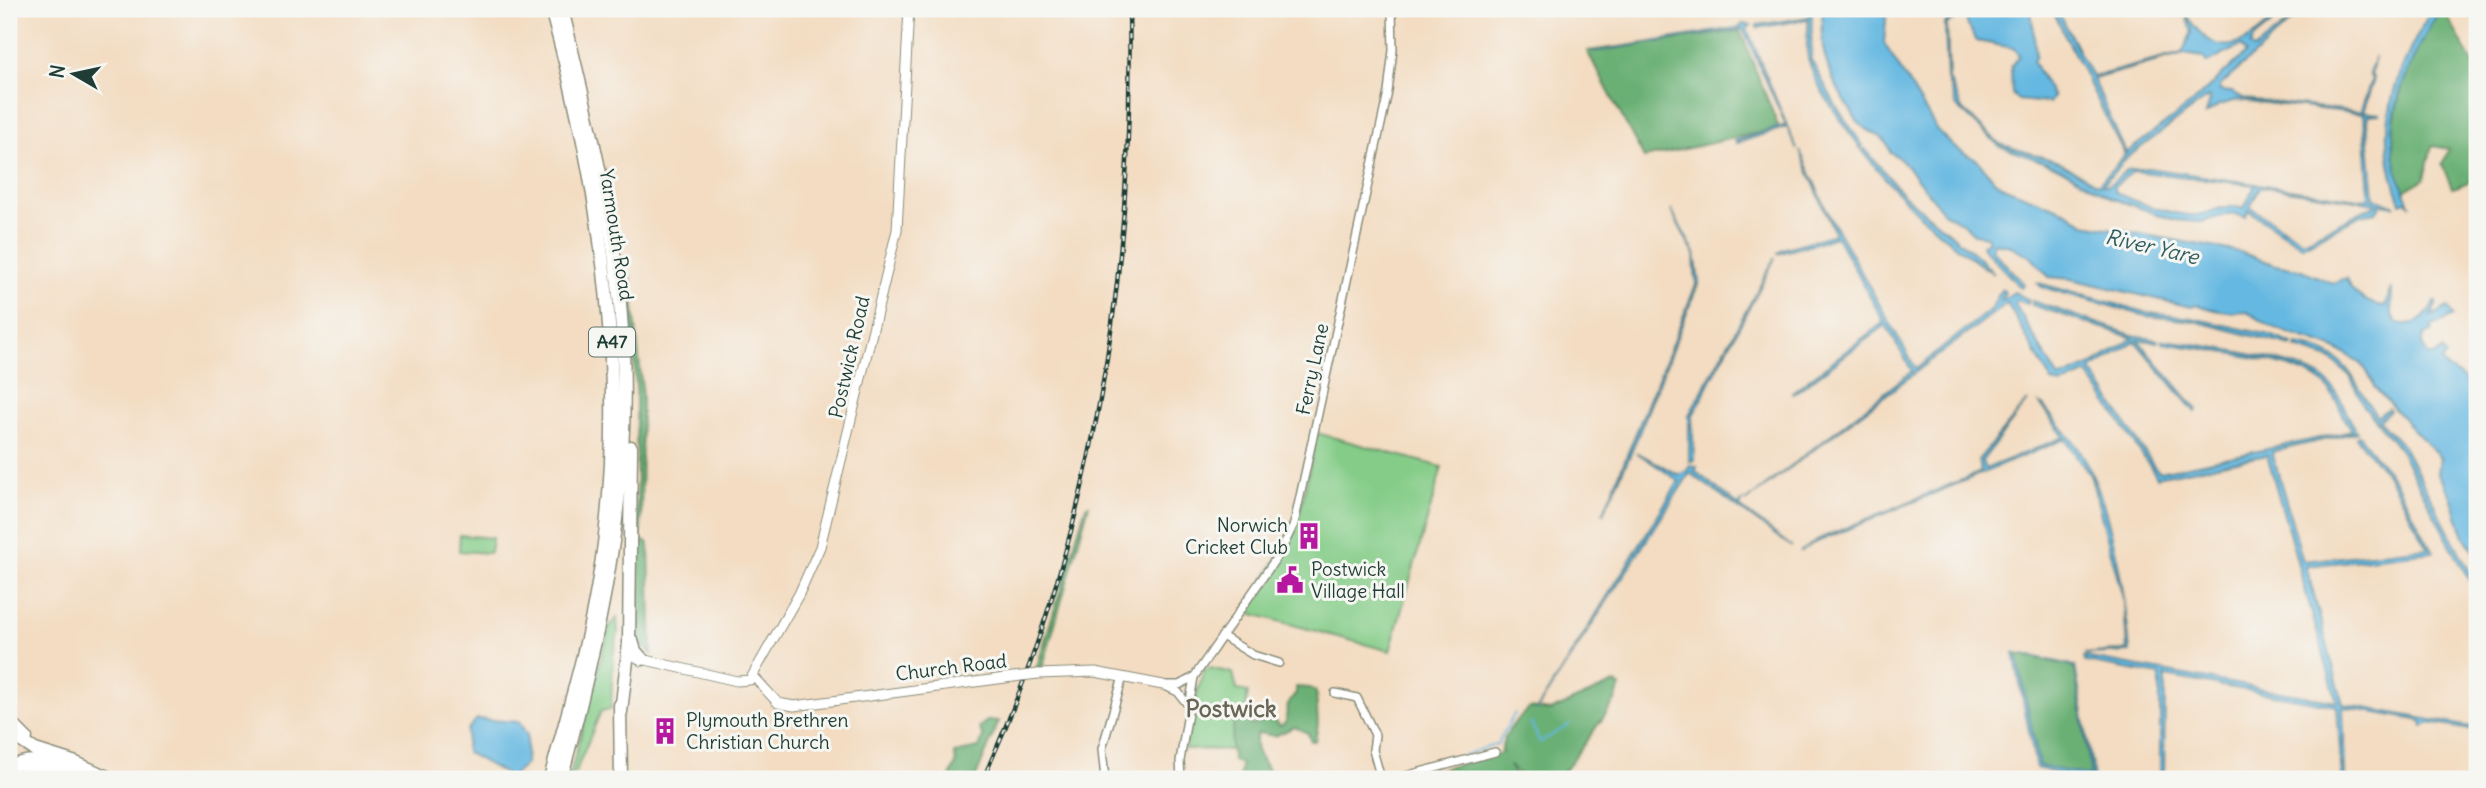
<svg xmlns="http://www.w3.org/2000/svg" width="2486" height="788" viewBox="0 0 2486 788" font-family="Delius,sans-serif">
<style>
.green{fill:#84cc87;stroke:#52845e;stroke-width:2}
.forest{fill:#6bb074;stroke:#457654;stroke-width:2}
.water{fill:#65b8e1;stroke:#427a8a;stroke-width:2;fill-rule:evenodd}
.lines{fill:none;stroke-linecap:round;stroke-linejoin:round}
.stream{stroke:#65b8e1;stroke-width:2}
.minor-casing{stroke:#898c7a;stroke-width:10}
.tertiary-casing{stroke:#898c7a;stroke-width:11}
.trunk-casing{stroke:#898c7a;stroke-width:15}
.minor{stroke:#fff;stroke-width:7}
.tertiary{stroke:#fff;stroke-width:9}
.trunk{stroke:#fff;stroke-width:12}
.rail-casing{stroke:#1f3d34;stroke-width:4.5}
.rail{stroke:#f6f6f2;stroke-width:2;stroke-dasharray:5;stroke-linecap:butt}
.tertiary-bridge-casing{stroke:#898c7a;stroke-width:11;stroke-linecap:butt}
.tertiary-bridge{stroke:#fff;stroke-width:9}
.labels{text-anchor:middle;stroke-width:6;stroke-linejoin:round;paint-order:stroke}
.shield{fill:#f6f6f2;stroke:#60746d;stroke-width:2}
.shield-label{font-size:18px;font-weight:bold;fill:#1f3d34}
.street-label{font-size:19px;fill:#1f3d34;stroke:#f6f6f2}
.poi-label{font-size:19px;fill:#1f3d34;stroke:#f6f6f2;text-anchor:start}
.water-label{font-size:21px;font-style:italic;fill:#305c5f;stroke:#f6f6f2}
.quarter-label{font-size:23px;font-weight:bold;fill:#6a6656;stroke:#f6f6f2}
</style>
<rect width="100%" height="100%" fill="#f6f6f2"/>
<filter id="ink" filterUnits="userSpaceOnUse"><feTurbulence type="fractalNoise" baseFrequency=".0143" numOctaves="2"/><feDisplacementMap in="SourceGraphic" scale="14" xChannelSelector="R" yChannelSelector="G"/><feConvolveMatrix kernelMatrix="1 2 1 2 8 2 1 2 1" color-interpolation-filters="sRGB"/></filter>
<filter id="wash" filterUnits="userSpaceOnUse"><feTurbulence type="fractalNoise" baseFrequency=".00686" numOctaves="4" result="noise"/><feDisplacementMap in="SourceGraphic" scale="28" xChannelSelector="R" yChannelSelector="G"/><feGaussianBlur stdDeviation="1.57" result="paint"/><feColorMatrix in="noise" values="0 0 0 0 0 0 0 0 0 0 0 0 0 0 0 0 0 1.4 0 .05"/><feComposite in="paint" operator="in"/></filter>
<g filter="url(#wash)">
<rect width="100%" height="100%" fill="#f3dcc1"/>
<g class="green">
<path d="M1317 433 1442 467 1390 651 1245 612 1297 525Z"/>
<path d="M460 535 492 538 490 553 459 551Z"/>
<path d="M617 618 618 633 613 655 611 709 601 711 575 773 570 775 610 625Z"/>
<path d="M1210 668 1233 673 1237 690 1248 692 1240 750 1185 749 1190 719 1204 670Z"/>
</g>
<g class="forest">
<path d="M2440 9H2443L2477 69V179L2452 188 2442 165 2449 149 2432 146 2424 179 2402 192C2378 122 2406 69 2440 9Z"/>
<path d="M1740 31 1779 128 1644 158 1587 51Z"/>
<path d="M627 275 631 277 642 389 641 540 649 544 652 654 638 641 636 387Z"/>
<path d="M1089 505 1042 669 1036 670 1086 506Z"/>
<path d="M2017 654 2071 665 2075 669 2092 776 2039 766Z"/>
<path d="M1614 683 1620 687 1615 701 1559 779H1524L1510 765 1517 779H1404L1502 753C1500 737 1518 717 1530 708L1550 711Z"/>
<path d="M1296 687 1310 688 1316 692 1318 724 1315 741H1311L1308 733 1294 727 1275 736 1258 733C1249 751 1268 762 1271 779H1239L1241 764 1233 761 1231 745 1234 720 1240 717 1252 725 1271 718 1280 726 1286 722C1286 711 1287 701 1296 694Z"/>
<path d="M987 721H999L975 779H949L956 763 954 753 979 748 983 737 979 727Z"/>
</g>
<g class="water">
<path d="M1809 9H1812L1811 60 1836 106 1863 146 1860 148C1844 123 1810 82 1807 52 1806 41 1809 30 1808 19L1757 28V25L1808 17Z"/>
<path d="M1823 9H1887L1884 43 1938 131 1954 147 1978 161 1995 181 2008 189 2067 212 2085 224 2240 252 2276 265 2302 270 2332 283 2346 278C2351 294 2369 305 2385 306L2392 288 2391 313 2397 323C2418 327 2426 318 2435 301L2437 303 2431 316 2448 307 2453 316 2431 327 2433 331 2424 336 2422 345 2428 355H2436L2442 350 2446 356 2441 361C2446 372 2459 372 2466 381 2486 407 2477 518 2477 555L2464 537 2450 494 2438 474 2440 458 2374 387C2364 344 2301 343 2269 325 2262 321 2254 315 2246 312 2241 310 2235 313 2229 312 2219 311 2208 309 2198 305L2191 307 2071 279 2049 277 2031 257 2011 246 1994 243 1992 250 2024 284 2021 288 1983 248 1982 244 1989 241 1987 236 1974 234 1962 222 1945 214 1901 159 1890 152C1887 134 1870 135 1860 124 1855 120 1852 111 1848 106 1827 74 1818 47 1823 9Z"/>
<path d="M1966 9H2031L2036 56 2033 61 2053 97 2049 103 2018 100 2012 94 2011 66 2019 55 2013 48 1977 41 1968 26 1965 14 1947 24 1949 79 1962 109 2000 144 2059 162 2098 184 2125 155 2052 9H2057L2092 77 2182 53 2192 32 2185 13C2208 49 2229 57 2263 28 2271 21 2280 12 2289 9L2253 39 2250 46 2254 49 2305 9 2220 86V91L2232 92 2245 99 2360 112 2372 79 2369 74 2375 56 2371 74 2374 79 2363 112 2381 114 2368 115 2367 122 2374 198 2395 206 2381 204 2376 212 2361 215 2302 246 2249 211 2245 217 2232 213 2201 222 2174 220 2112 198 2060 168 1999 146 1956 106 1947 79 1945 23ZM2241 46 2246 53 2191 104 2126 153 2093 79 2184 54 2203 57 2207 63ZM2208 97 2210 100 2206 114 2219 105 2238 100 2364 114 2369 198 2358 199 2148 168 2127 170 2109 185H2102L2128 157ZM2134 171 2255 185 2244 208C2216 203 2216 214 2195 215 2176 216 2130 201 2114 191V186ZM2266 187 2376 203 2377 204 2303 241 2250 207 2260 188Z"/>
<path d="M2432 9H2440C2402 76 2372 132 2411 205L2406 201 2401 203C2372 127 2394 75 2432 9Z"/>
<path d="M1742 24 1751 25 1747 29 1797 150 1787 127 1737 143 1735 141 1786 125 1743 29 1592 52 1741 27Z"/>
<path d="M1865 149 1903 194 1978 257 1994 274C1945 242 1897 197 1862 150Z"/>
<path d="M1800 151 1830 217 1916 369 1991 309 2002 289 2005 292 2001 301 2014 292 2029 300 2028 304 2016 300 2015 304 2059 379 2090 366 2133 338 2032 305V301L2132 335 2158 340V342L2138 340 2197 410 2195 412 2135 341 2091 370 2155 468 2160 472 2352 431C2342 416 2337 396 2324 384 2298 360 2198 348 2162 343V340C2197 344 2301 359 2326 381 2341 394 2347 416 2357 432L2272 452 2303 561 2428 548 2389 477 2356 437 2359 435 2394 479 2433 552 2306 566 2343 704 2477 728V731L2430 723 2423 727 2422 721 2343 707 2345 779H2342L2337 706 2165 676 2164 779H2160V675L2085 662 2084 657 2337 702 2267 455 2157 477 2087 373 2061 385 2052 382 2007 303 1745 502 1912 371 1886 325 1793 394 1792 392 1884 322 1837 237 1777 254 1783 249 1835 234Z"/>
<path d="M1671 210 1695 253 1699 282 1631 453 1603 514 1696 285 1694 254Z"/>
<path d="M1775 258 1692 417 1694 458 1693 461H1689V415Z"/>
<path d="M2038 283 2149 313 2192 318 2270 335 2293 344 2292 346 2194 321 2146 316 2041 287Z"/>
<path d="M2297 345C2352 354 2351 379 2377 417L2388 408 2390 410 2379 420 2403 446 2477 585V595L2400 450 2364 406 2350 376 2330 359 2296 348Z"/>
<path d="M2028 401 1982 461 1985 469 2064 437 2040 404 2043 405C2057 424 2078 443 2088 465 2112 514 2126 597 2130 652L2084 654 2127 650 2124 602 2091 477 2065 439 1812 544 1800 552 1819 539 1981 472 1978 460Z"/>
<path d="M1636 452 1679 475 1687 471 1690 465 1697 467 1695 471 1738 505 1742 502 1740 507 1792 547 1690 473 1536 711 1679 481Z"/>
<path d="M2014 653 2017 654 2039 766 2091 776 2075 669 2071 665 2023 654 2075 666 2094 778 2080 779 2036 768Z"/>
<path d="M477 719 519 722 527 735 526 764 511 777 466 752 467 730Z"/>
</g>
<g class="lines">
<g class="stream">
<path d="M1531 723 1540 742 1569 725"/>
<path d="M1464 755 1497 744 1515 713"/>
<path d="M1412 770 1454 757"/>
</g>
</g>
</g>
<g filter="url(#ink)">
<g class="lines">
<defs>
<g id="minor">
<path d="M1222 636 1253 655 1279 663"/>
<path d="M1163 685H1179L1194 677 1281 551 1294 524 1388 92 1393 50 1392 9"/>
<path d="M1165 686 1178 692 1188 705"/>
<path d="M1335 693 1357 698 1375 735 1373 750 1381 779"/>
<path d="M1105 779 1102 749 1123 677"/>
<path d="M1181 779 1180 761 1194 677"/>
<path d="M1394 779 1495 752"/>
</g>
<g id="tertiary">
<path d="M637 658 737 681 750 680 799 594 820 547 897 230 909 9"/>
<path d="M1038 674 1095 672 1163 685"/>
<path d="M754 677 778 703 794 706 1013 677"/>
</g>
<g id="trunk">
<path d="M632 641 635 651 642 659"/>
<path d="M620 705 621 779"/>
<path d="M621 712 629 643 631 447"/>
<path d="M9 721 26 738"/>
<path d="M12 735 35 750 76 763 112 779"/>
<path d="M13 766C38 753 64 769 87 779"/>
<path d="M14 779 32 770 55 773"/>
<path d="M550 779C567 714 587 650 598 584 631 391 603 196 551 9"/>
<path d="M561 779C605 618 635 473 620 304 611 205 585 106 562 9"/>
</g>
</defs>
<use href="#minor" class="minor-casing"/>
<use href="#tertiary" class="tertiary-casing"/>
<use href="#trunk" class="trunk-casing"/>
<use href="#minor" class="minor"/>
<use href="#tertiary" class="tertiary"/>
<use href="#trunk" class="trunk"/>
<defs>
<path id="rail" d="M983 779C1093 538 1135 272 1129 9"/>
</defs>
<use href="#rail" class="rail-casing"/>
<use href="#rail" class="rail"/>
<defs>
<path id="tertiary-bridge" d="M1013 677 1038 674"/>
</defs>
<use href="#tertiary-bridge" class="tertiary-bridge-casing"/>
<use href="#tertiary-bridge" class="tertiary-bridge"/>
</g>
</g>
<defs>
<symbol id="building-bare" viewBox="-9 -9 18 18"><path d="M-4-6H4V6H1V3H-1V6H-4ZM-2.5-4.3h1.7v1.8h-1.7ZM.8-4.3h1.7v1.8H.8ZM-2.5-1h1.7V.8h-1.7ZM.8-1h1.7V.8H.8Z" fill="#b5179e" stroke="#f6f6f2" stroke-width="2.5" paint-order="stroke"/></symbol>
<symbol id="civic-bare" viewBox="-9 -9 18 18"><path d="M-.6-6.5H3V-4.5H.6V-3L4-1V1h2V6H-6V1h2V-1L-.6-3ZM-1.2 2.5V6h2.4V2.5Z" fill="#b5179e" stroke="#f6f6f2" stroke-width="2.5" paint-order="stroke"/></symbol>
</defs>
<g fill-rule="evenodd">
<use href="#building-bare" x="1290" y="517" width="38" height="38"/>
<use href="#civic-bare" x="1271" y="561" width="38" height="38"/>
<use href="#building-bare" x="646" y="712" width="38" height="38"/>
</g>
<g class="labels">
<rect class="shield" x="589" y="327.5" width="46" height="29" rx="5"/>
<g class="shield-label">
<text x="612" y="348">A47</text>
</g>
<g class="street-label">
<text transform="translate(617 235) rotate(81)" y="7">Yarmouth Road</text>
<text transform="translate(849 357) rotate(-77)" y="7">Postwick Road</text>
<text transform="translate(1312 369) rotate(-78)" y="7">Ferry Lane</text>
<text transform="translate(951 667) rotate(-7)" y="7">Church Road</text>
</g>
<g class="poi-label">
<text x="1288" y="532" text-anchor="end">Norwich<tspan x="1288" dy="22">Cricket Club</tspan></text>
<text x="1311" y="576">Postwick<tspan x="1311" dy="22">Village Hall</tspan></text>
<text x="686" y="727">Plymouth Brethren<tspan x="686" dy="22">Christian Church</tspan></text>
</g>
<g class="water-label">
<text transform="translate(2152 247) rotate(13)" y="7">River Yare</text>
</g>
<g class="quarter-label">
<text x="1231" y="717">Postwick</text>
</g>
</g>
<rect width="2486" height="788" fill="none" stroke="#f6f6f2" stroke-width="35"/>
<g transform="translate(74 74) rotate(279)" stroke="#f6f6f2" stroke-width="5" paint-order="stroke">
<path d="M0-5L12 26L0 18L-12 26Z" fill="#1f3d34"/>
<text y="-10" font-size="19" font-weight="bold" text-anchor="middle" fill="#1f3d34">N</text>
</g>
</svg>
